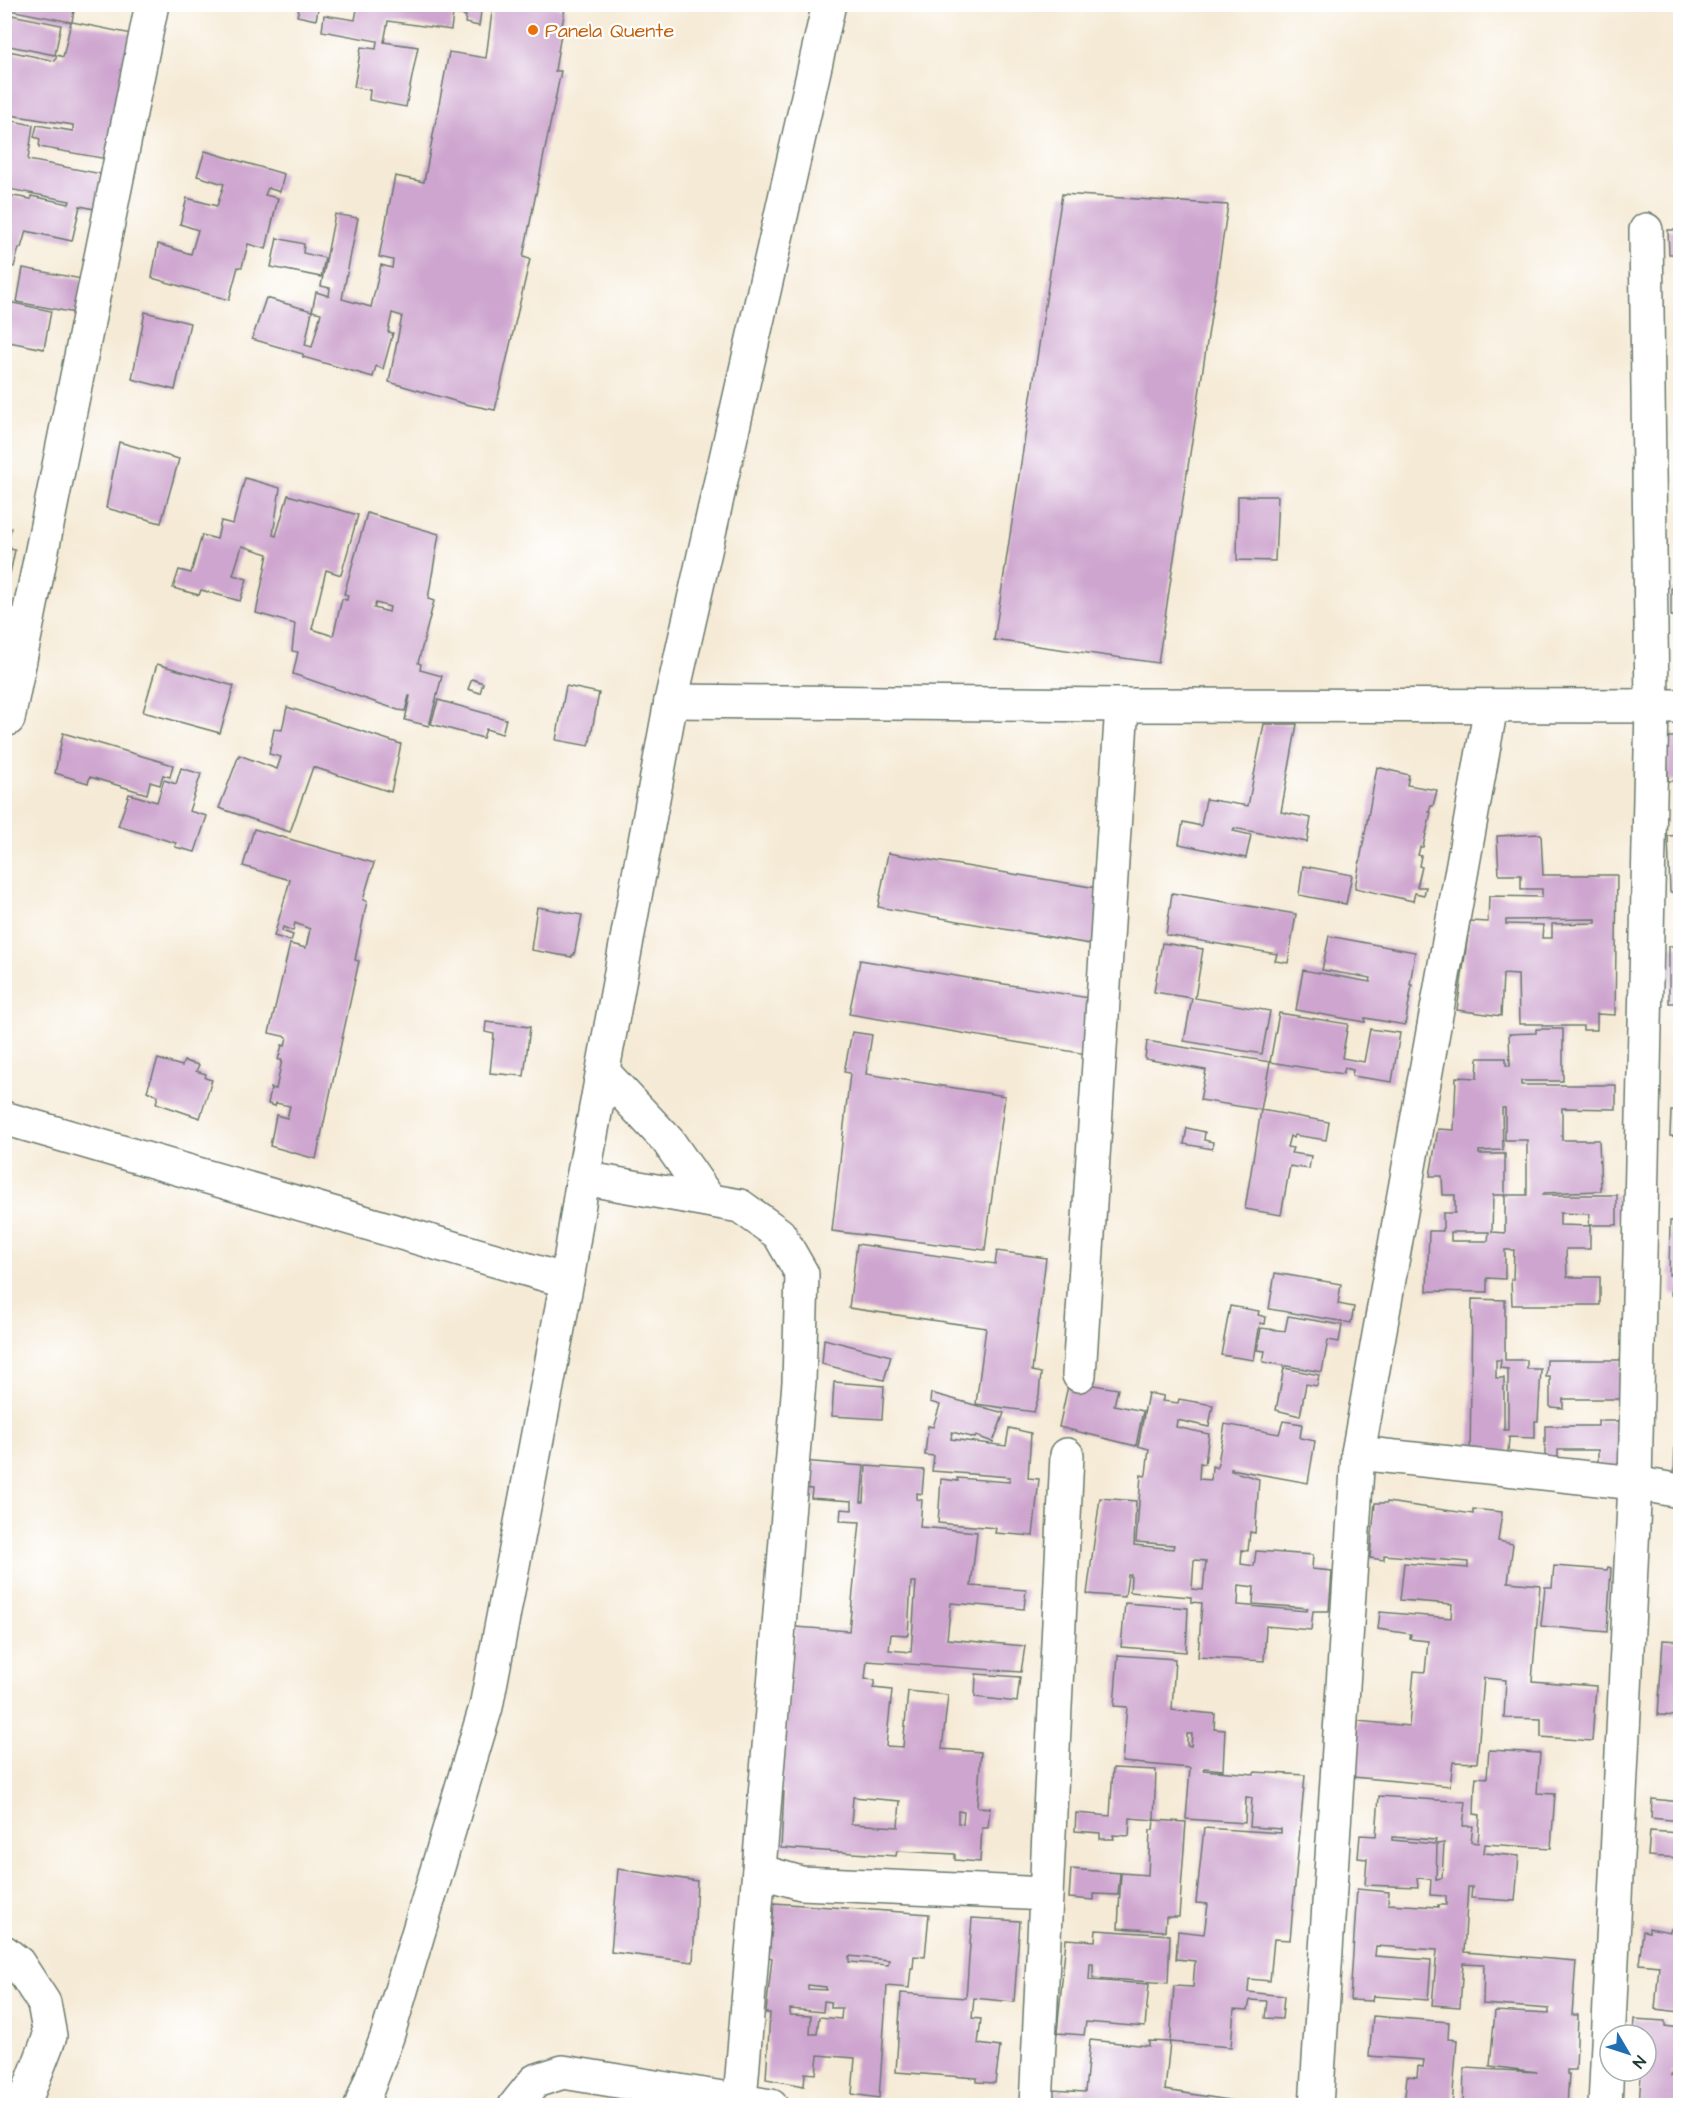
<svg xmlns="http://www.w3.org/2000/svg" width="1685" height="2110" viewBox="0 0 1685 2110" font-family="'Architects Daughter',sans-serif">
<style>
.building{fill:#cea5cf;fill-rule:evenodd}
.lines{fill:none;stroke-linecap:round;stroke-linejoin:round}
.street-casing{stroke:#6a7a6c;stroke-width:36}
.secondary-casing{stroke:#6a7a6c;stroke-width:36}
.street{stroke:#fff;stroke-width:33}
.secondary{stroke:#fff;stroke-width:33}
.food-dot{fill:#e8710a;stroke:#fff;stroke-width:2}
.labels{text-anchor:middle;stroke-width:4.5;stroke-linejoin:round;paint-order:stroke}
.food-label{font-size:20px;fill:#c56008;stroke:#fff;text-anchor:start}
</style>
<rect width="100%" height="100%" fill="#fff"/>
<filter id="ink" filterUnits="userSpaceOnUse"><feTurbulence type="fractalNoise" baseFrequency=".0167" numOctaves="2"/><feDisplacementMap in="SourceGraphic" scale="12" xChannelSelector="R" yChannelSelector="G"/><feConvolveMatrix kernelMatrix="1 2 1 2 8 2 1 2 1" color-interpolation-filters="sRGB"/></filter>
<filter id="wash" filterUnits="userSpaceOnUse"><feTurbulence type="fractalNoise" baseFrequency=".008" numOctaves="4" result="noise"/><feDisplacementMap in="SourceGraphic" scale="24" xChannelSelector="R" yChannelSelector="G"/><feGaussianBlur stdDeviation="1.35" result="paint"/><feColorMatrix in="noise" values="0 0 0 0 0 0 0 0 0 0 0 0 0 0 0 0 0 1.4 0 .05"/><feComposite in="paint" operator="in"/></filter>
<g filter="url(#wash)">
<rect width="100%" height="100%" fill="#f5ead5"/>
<g id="blocks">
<g class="building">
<path d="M4 4H75L72 22 132 34 107 159 39 147 40 139 34 137 37 125 73 131V125L4 114V50L55 61 57 55 63 57 71 22 4 9Z"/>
<path d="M300 4H319L316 20 297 16Z"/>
<path d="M358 4H482L479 26 465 23 466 16 453 14 451 30 388 21 384 42 418 47 406 107 369 100 370 90 354 87 361 47 376 49 377 41 322 31 324 15 355 20Z"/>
<path d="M493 4H538L565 8 555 71H561L523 257 530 259 495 410 465 404 389 382 402 316 392 313 388 332 393 333 383 369 376 366 373 377 303 357V354L252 339 266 298 312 311 305 345 312 347 321 313 312 311 316 292 329 296 330 288 321 286 335 214 358 218 342 299 371 307 381 265 392 268 393 260 379 257 395 176 424 182 449 52 486 58Z"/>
<path d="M7 14 61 25 55 55 4 45V26Z"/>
<path d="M4 119 33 125 28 160 107 175 99 210 80 206 72 241 26 231 21 248H19L14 267 4 265V212L8 195 31 199V196L69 204 70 201 4 188Z"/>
<path d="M205 151 284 174 280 192 268 188 265 195 278 198 266 249 248 244 242 267H238L229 300 152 278 158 244 191 254 198 230 180 224 187 198 217 206 224 184 197 176Z"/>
<path d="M1062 194 1228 205 1158 663 994 640Z"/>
<path d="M1668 230H1680V254H1669Z"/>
<path d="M277 238 304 244 303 253 325 258 321 277 271 267Z"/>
<path d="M23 268 82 279 81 314 17 302Z"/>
<path d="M4 301 51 311 44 349 4 341Z"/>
<path d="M145 312 190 323 175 390 132 379Z"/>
<path d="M119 442 179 459 161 523 106 508Z"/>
<path d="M245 478 280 488 273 535 276 536 288 495 358 515 341 575 326 570 312 629 333 636 342 599 347 600 348 595 344 594 367 513 439 534 428 599 434 601 418 663 421 664 420 670 442 676 429 726 405 720 410 696H409L405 711 398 710 293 674 298 652 292 651 295 624 256 613 268 554 242 546 233 575 247 579 240 601 201 590 199 595 173 588 179 570 191 573 202 535 217 539 221 521 233 524ZM376 603 390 607 389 612 374 608Z"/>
<path d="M1238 496H1278L1275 561 1237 560Z"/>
<path d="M4 526 11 528 7 548 15 550 10 574 4 573Z"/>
<rect x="1671" y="588" width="9" height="28"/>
<path d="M157 664 234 686 220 733 143 712Z"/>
<path d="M472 679 483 683 480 693 468 689Z"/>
<path d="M566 686 599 693 589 746 556 740Z"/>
<path d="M438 700 506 719 502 734 486 729 483 738 431 724Z"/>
<path d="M287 707 401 744 391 792 313 767 290 832 219 808 239 755 277 769 281 757 269 754 274 729 282 730Z"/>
<path d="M1264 724H1297L1281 812 1311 818 1307 842 1234 828 1233 831 1251 835 1246 858 1179 844 1183 822 1201 826 1206 799 1248 806Z"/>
<path d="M63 733 173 765 170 777 163 775 160 785 150 782 147 794 90 777 88 783 55 773Z"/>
<path d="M1667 737H1680V781H1668Z"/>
<path d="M1377 767 1409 775 1407 785 1437 790 1433 806H1431L1429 812H1431L1423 847H1420L1418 855 1421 856 1419 866 1422 867 1417 887H1426L1424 895 1415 893 1413 901 1355 888Z"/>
<path d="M181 768 201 774 189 811 207 816 195 852 175 847 176 843 118 826 129 794 157 802 164 780 176 784Z"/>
<path d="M254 829 374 863 363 900 367 901 355 960 359 961 316 1159 270 1146 276 1115 287 1118 290 1106 276 1103 275 1106 268 1104 271 1088 276 1089 282 1060H278L282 1045 285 1046 287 1037 269 1033 290 944 306 948 310 929 295 923 293 931 283 927 282 931 293 935 291 941 274 936 290 880 243 866Z"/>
<path d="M1541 834 1543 875H1617L1615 1015 1597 1014V1030H1583V1026H1542V1024H1519L1518 975 1503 974 1501 1016 1457 1010 1470 921 1488 922 1489 896 1542 897V889H1521V875H1499L1497 836ZM1596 919V923L1552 924V938H1542L1543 925 1506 924V920Z"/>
<path d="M1680 835V892H1670L1668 836Z"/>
<path d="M888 853 1108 890 1107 947 878 907Z"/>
<path d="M1303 866 1352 875 1346 904 1299 895Z"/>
<path d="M1172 893 1296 914 1288 963 1275 961 1277 954 1166 935Z"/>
<path d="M537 907 582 915 574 955H572V957L531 950Z"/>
<path d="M1329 936 1415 952 1410 985H1412L1405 1025 1365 1018V1022L1296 1010 1303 970 1370 982 1371 978 1322 970Z"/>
<path d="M1162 943 1203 949 1195 998 1270 1011 1262 1054 1184 1041 1192 998 1154 992Z"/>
<rect x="1669" y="946" width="11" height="57"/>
<path d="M860 960 1107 1001 1098 1056 849 1014Z"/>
<path d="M1279 1013 1348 1024 1342 1058 1364 1062 1370 1029 1400 1033 1392 1082 1352 1076 1353 1070 1345 1068 1343 1074 1270 1062Z"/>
<path d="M486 1022 530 1027 524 1076 490 1073 494 1034 485 1032Z"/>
<path d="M1536 1029H1563V1081H1521V1085H1616V1109L1562 1108V1140H1599L1601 1191 1544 1193 1543 1195H1617V1225H1589L1590 1214 1560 1213V1225L1590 1226V1249H1566L1567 1277H1600V1305H1512L1511 1279H1513L1514 1250H1505V1279L1487 1278V1292L1427 1291 1429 1231H1443V1213H1455V1195H1443L1442 1176H1430L1438 1129 1454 1130 1456 1077 1477 1078 1478 1058H1506V1065L1510 1066 1509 1034 1536 1033ZM1502 1108H1505V1140H1527V1195H1505V1233L1492 1232 1493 1195H1505V1154H1479V1151L1503 1150ZM1451 1232H1489L1488 1241H1451Z"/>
<path d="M852 1032 872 1035 866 1074 1005 1096 985 1250 832 1231 850 1073 844 1072Z"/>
<path d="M1147 1041 1270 1062 1261 1110 1200 1100 1206 1070 1145 1059Z"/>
<path d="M158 1059 182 1066 184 1061 199 1065 196 1071 206 1074 205 1078 212 1080 200 1118 156 1103 158 1096 147 1091Z"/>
<path d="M1261 1110 1329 1122 1326 1140 1294 1135 1293 1138 1290 1136 1287 1147 1293 1148 1291 1153 1311 1156 1309 1169 1290 1166 1281 1215 1245 1209Z"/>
<path d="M1671 1111H1680V1137L1670 1136Z"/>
<path d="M1187 1128 1205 1132 1204 1140 1213 1142 1212 1149 1184 1144Z"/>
<path d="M1670 1221H1680V1295H1671L1672 1275H1669Z"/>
<path d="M857 1244 995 1264 997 1251 1046 1258 1032 1371 1041 1373 1039 1395 1034 1412 976 1404 986 1328 849 1308Z"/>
<path d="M1275 1273 1341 1284 1338 1304 1354 1307 1351 1323 1269 1309Z"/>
<path d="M1472 1299 1505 1300V1360H1527V1369H1541L1538 1421H1535V1438L1509 1437 1508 1452H1498L1470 1459ZM1496 1360H1501L1500 1368 1508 1369V1430H1504V1378H1496Z"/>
<path d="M1230 1306 1259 1311 1258 1315 1266 1317 1265 1324 1260 1323 1254 1360 1221 1355Z"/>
<path d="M1288 1316 1342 1325 1339 1342 1328 1340 1322 1372 1263 1362 1265 1351 1257 1350 1261 1328 1285 1331Z"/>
<path d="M824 1339 891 1356 884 1380 822 1364Z"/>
<path d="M1547 1360H1621L1622 1399H1563V1408L1550 1407V1377H1546Z"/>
<path d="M1284 1368 1319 1375 1317 1386 1306 1384 1300 1416 1276 1410Z"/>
<path d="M1069 1381 1118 1389 1114 1405 1143 1411 1136 1446 1059 1427Z"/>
<path d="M834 1382 884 1386 882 1419 832 1416Z"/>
<path d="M931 1393 1004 1413 993 1442 976 1436 975 1438 952 1432 951 1439 1006 1446 1009 1428 1031 1433 1028 1478 1039 1479 1033 1536 995 1533 996 1528 938 1523 941 1479 958 1481 957 1478 1009 1482 1010 1477 932 1471 934 1456 925 1455 928 1426 933 1427 940 1405 930 1402Z"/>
<path d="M1148 1393 1164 1396 1162 1401 1178 1403 1179 1399 1213 1405 1209 1427 1177 1420 1176 1427 1209 1434 1205 1464 1200 1463 1199 1479 1211 1480 1212 1466 1217 1468 1225 1424 1279 1434 1283 1421 1302 1424 1300 1438 1315 1441 1308 1483 1231 1469V1471L1259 1479 1255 1533 1250 1532 1248 1551 1242 1550 1241 1564 1254 1566 1256 1551 1313 1555 1312 1569 1332 1571 1329 1611H1313L1311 1630 1266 1626 1264 1661 1198 1657 1202 1603 1191 1602V1597L1130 1592 1131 1575H1128L1125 1597 1087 1594 1100 1498 1136 1501 1134 1545 1173 1549 1174 1545 1136 1542 1141 1475 1145 1476 1146 1474 1149 1449 1138 1446ZM1194 1560 1206 1561 1203 1590 1192 1589ZM1239 1585 1254 1587 1253 1604 1308 1608 1307 1611 1238 1605Z"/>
<path d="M1598 1421H1622V1476L1598 1463V1450H1558V1469L1545 1467V1426H1598Z"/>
<path d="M1675 1443H1680V1482L1674 1481Z"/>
<path d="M801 1461 864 1466 861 1502H864L866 1466 924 1470 922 1494 917 1493V1499L922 1500 920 1527 977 1532 971 1586 1026 1590 1024 1609 951 1603 947 1639 1025 1646 1021 1672 867 1661 865 1679 875 1680 873 1688 892 1690 886 1746 903 1747 908 1691 948 1695 942 1749 981 1752 977 1807 990 1808 988 1828H982L980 1862 955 1860V1854L897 1851 896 1856 781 1848 784 1792H780L792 1656 796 1627 849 1631 860 1522 840 1521 841 1509 852 1510V1501L811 1498 812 1489 800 1488ZM911 1582H916L911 1652 889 1650 891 1634 908 1635ZM853 1797 900 1801 898 1827 851 1824ZM958 1811 964 1812 963 1824 958 1823Z"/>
<path d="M1387 1502 1473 1514V1509L1502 1512 1498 1541 1513 1544 1508 1582 1540 1585 1532 1681 1596 1686 1592 1741 1541 1737V1719L1504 1718 1506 1680 1484 1678 1477 1763 1453 1762 1450 1786 1353 1777 1358 1721 1409 1726 1414 1671 1425 1672 1428 1641 1410 1639 1411 1634 1378 1629 1380 1612 1451 1618 1452 1604 1400 1600 1404 1563 1468 1568V1562L1384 1555V1560L1370 1558 1375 1503H1387Z"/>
<path d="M1554 1566 1607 1570 1608 1567 1611 1568 1607 1632 1541 1626 1545 1587H1552Z"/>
<path d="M1125 1603 1188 1608 1186 1652 1121 1647Z"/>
<path d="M1663 1640 1680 1641V1716L1658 1715Z"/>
<path d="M1118 1655 1175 1659 1172 1710 1215 1714 1214 1729 1225 1730 1223 1770 1204 1768 1203 1770 1254 1774 1255 1772 1305 1775 1290 1940 1274 1939 1270 1981 1249 1979 1248 1992 1284 1996 1282 2019 1265 2018 1267 2001 1250 2000 1248 2010 1234 2009 1231 2047 1170 2042 1174 1986 1193 1987 1195 1961 1176 1959 1178 1931 1204 1934 1208 1904 1196 1903 1204 1828 1281 1833V1829L1250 1827 1252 1798 1246 1797 1245 1823 1186 1819 1190 1768 1122 1762 1127 1707 1114 1706ZM1187 1734H1192L1191 1746 1187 1745Z"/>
<path d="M976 1674 1020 1677 1017 1702 975 1697Z"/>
<path d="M1489 1750 1540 1753 1537 1793 1555 1794 1551 1848 1485 1844 1484 1853 1519 1856 1515 1901 1471 1898 1472 1887H1468L1464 1952 1576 1961 1572 2015H1578L1576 2070H1567V2075H1569L1567 2106H1463L1464 2068 1537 2072 1490 2066 1495 2011 1549 2014V2009L1483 2004 1484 1964 1463 1963 1460 2007 1432 2005 1437 1950 1376 1946 1375 1956 1431 1960 1428 2000 1373 1996 1372 2001 1350 2000 1357 1889 1389 1892 1388 1904 1438 1907V1905H1446V1896L1430 1895 1431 1879 1417 1878 1418 1887 1365 1885 1367 1859 1358 1858 1360 1835 1376 1836 1379 1796 1466 1802 1463 1826H1473L1471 1842 1478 1843 1480 1815 1474 1814 1475 1787 1476 1777 1487 1778ZM1392 1837 1436 1840 1435 1844 1392 1840ZM1444 1843 1442 1878 1436 1879 1437 1844Z"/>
<path d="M1113 1768 1156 1770 1154 1820 1130 1818 1129 1836 1113 1835 1114 1839H1100V1833L1075 1831 1076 1813 1110 1816Z"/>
<path d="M1652 1799 1680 1802V1821L1651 1818Z"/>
<path d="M1154 1820 1186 1822 1179 1917H1166L1165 1931 1118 1928 1121 1873 1148 1875 1150 1830H1153Z"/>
<path d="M1650 1831 1680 1833V1858L1648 1856Z"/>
<path d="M618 1869 697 1881 693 1962 611 1952Z"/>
<path d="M1071 1869 1120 1873 1118 1895 1094 1894V1900L1069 1898Z"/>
<path d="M774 1903 929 1914 925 1957 914 1956 913 1968H911L909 1988 887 1986 879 2098 852 2094 855 2058 818 2055 816 2074 805 2073 804 2086 766 2079 770 2013H766L772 1958 769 1957ZM849 1956 889 1960 888 1965 849 1962ZM808 1985 826 1987V1990L808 1989ZM824 2001 831 2002V2008H842L841 2019 819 2017 817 2034H810L811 2016 790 2015V2009L823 2012Z"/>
<path d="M972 1918 1020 1921 1014 2002 974 1998 972 2018 981 2019 978 2044 1000 2047 995 2083 977 2082V2078L896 2072 901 1993 966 1998Z"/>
<path d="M1649 1928 1670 1932 1671 1929 1680 1931V2012L1655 2009 1659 1966 1639 1964 1643 1931 1649 1932Z"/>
<path d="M1096 1930 1170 1935 1168 1983 1093 1978V1964H1090L1089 1980 1149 1984 1145 2027 1086 2022 1084 2035 1057 2033 1066 1939 1095 1941Z"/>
<path d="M1373 2016 1449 2022 1448 2039 1457 2040 1452 2106H1404L1407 2076 1417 2077 1418 2066 1423 2067 1424 2060 1369 2056Z"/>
<path d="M1634 2019 1665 2021V2026L1680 2028V2073L1672 2072 1671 2076 1680 2077V2106H1639L1641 2073H1633V2071H1646V2035H1633Z"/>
<path d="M1090 2040 1149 2046V2041L1170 2042 1165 2090 1267 2106H1054L1052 2090 1085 2092Z"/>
</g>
</g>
</g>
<g filter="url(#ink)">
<use href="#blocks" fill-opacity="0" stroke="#6a7a6c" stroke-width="1.5"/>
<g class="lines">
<defs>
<g id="street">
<path d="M671 701 1122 705 1680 706"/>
<path d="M4 719H8L152 4"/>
<path d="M604 1073 668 1141 709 1200"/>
<path d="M583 1178 740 1206 779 1234 802 1274 799 1382 740 2100"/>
<path d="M1079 1375 1122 705"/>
<path d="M1358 1453 1635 1483 1680 1491"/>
<path d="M759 1871 801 1883 1046 1894"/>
<path d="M4 1952 18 1963 44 2003 50 2036 23 2106"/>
<path d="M515 2106 535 2081 563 2072 771 2106"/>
<path d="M1036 2106 1067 1455"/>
<path d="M1316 2106 1358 1453 1491 706"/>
<path d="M1605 2106 1635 1483 1652 706 1646 230"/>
</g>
<g id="secondary">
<path d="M4 1118 567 1281"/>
<path d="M361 2106 387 2037 486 1707 567 1281 583 1178 671 701 829 4"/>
</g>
</defs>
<use href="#street" class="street-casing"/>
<use href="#secondary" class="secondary-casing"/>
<use href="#street" class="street"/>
<use href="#secondary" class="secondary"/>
</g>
</g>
<circle class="food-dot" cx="533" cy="30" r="6"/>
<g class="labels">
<g class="food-label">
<text x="545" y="37">Panela Quente</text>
</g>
</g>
<rect width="1685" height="2110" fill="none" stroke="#fff" stroke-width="24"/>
<g transform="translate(1628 2053) rotate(129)"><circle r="28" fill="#ffffff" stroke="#a5b1ae" stroke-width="1.5"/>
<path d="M0-4.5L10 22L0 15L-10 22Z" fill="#1f6fb2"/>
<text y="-9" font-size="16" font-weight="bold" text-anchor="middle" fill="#1f3d34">N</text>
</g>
</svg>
